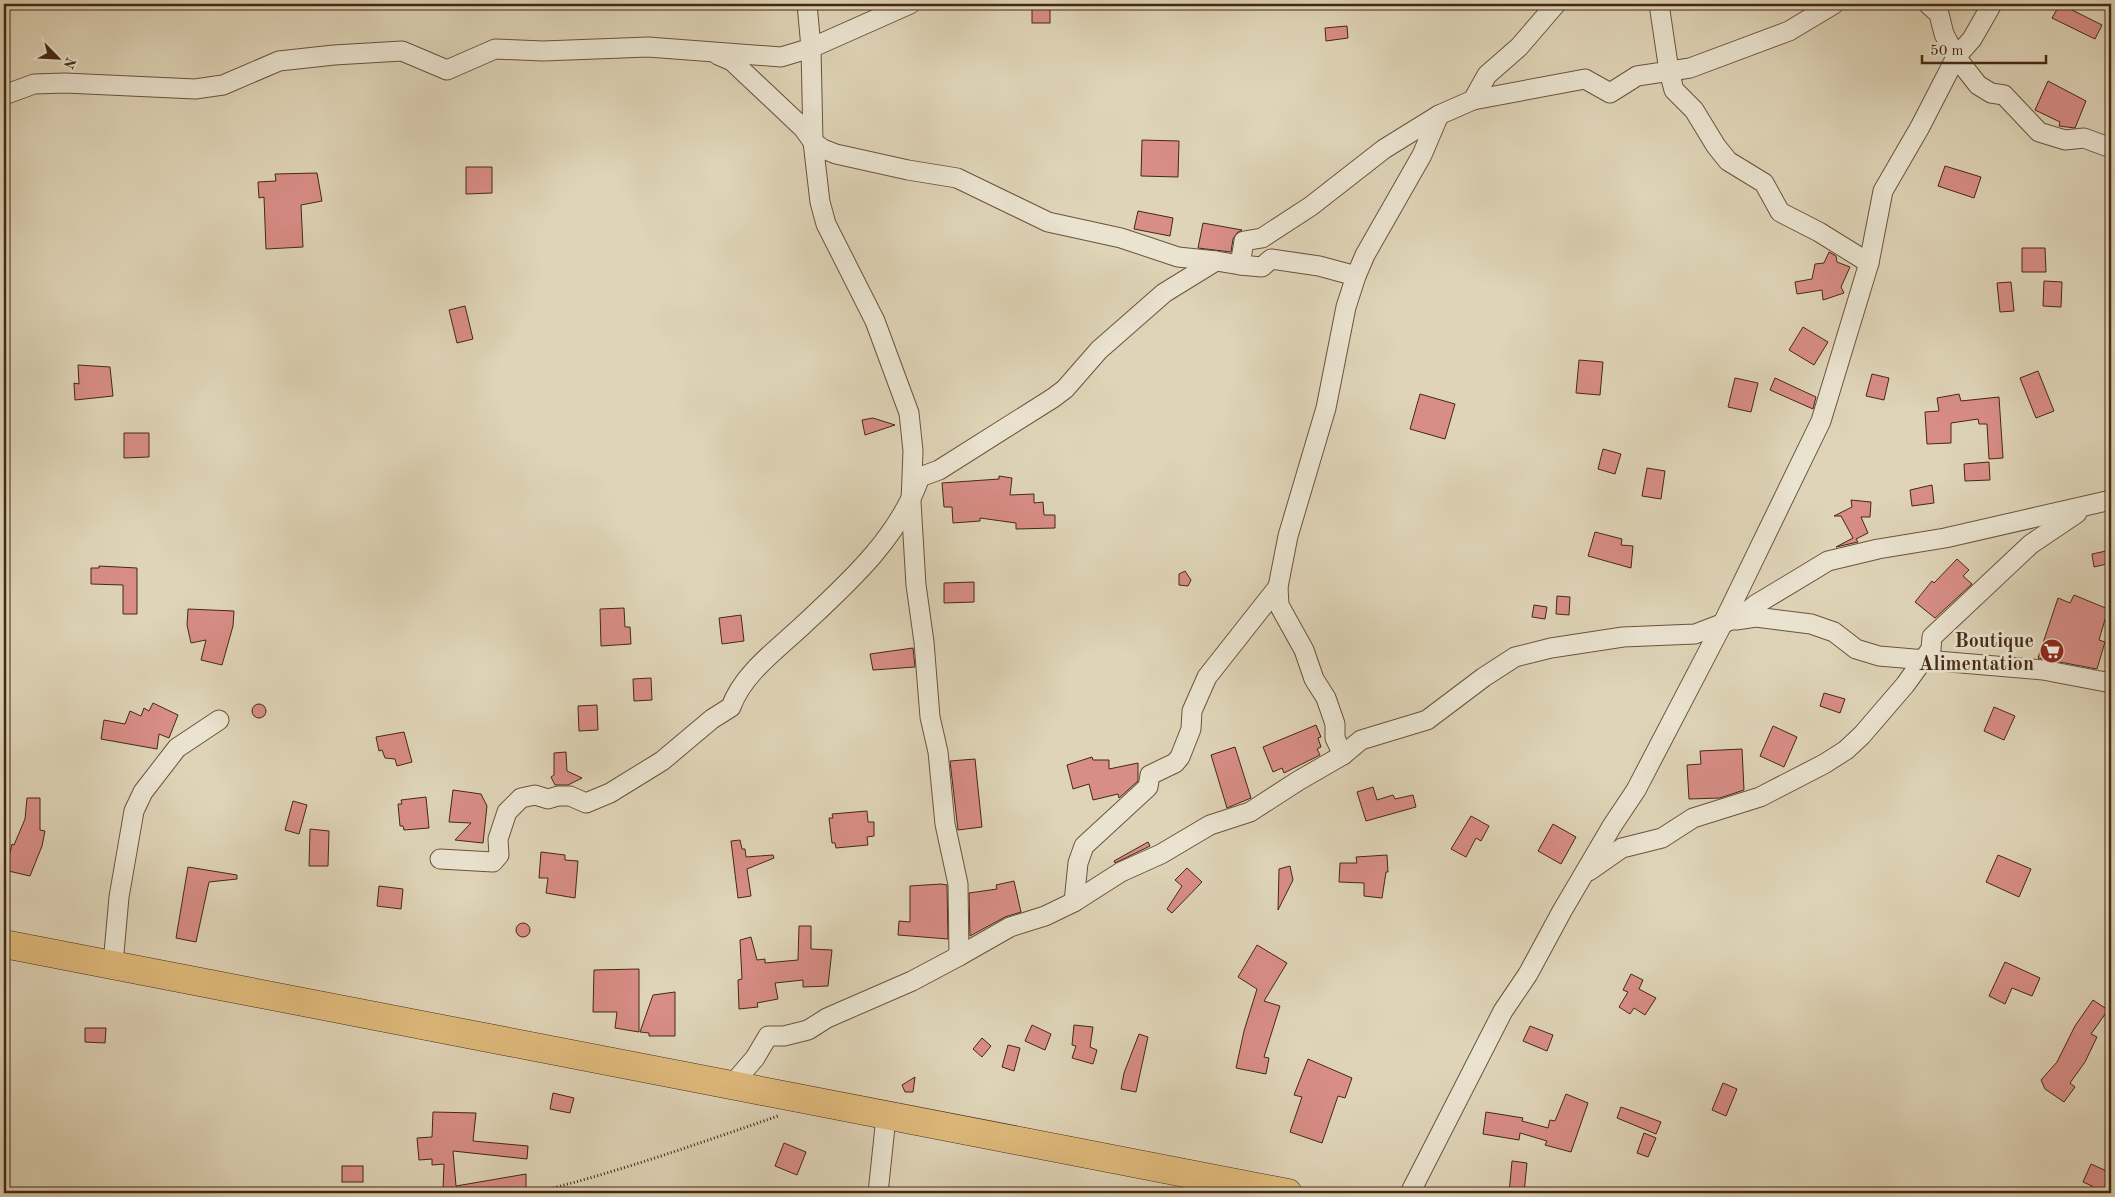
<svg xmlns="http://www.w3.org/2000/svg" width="2115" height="1197" viewBox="0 0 2115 1197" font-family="'Old Standard TT',serif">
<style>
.building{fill:#d88d86;stroke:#442813}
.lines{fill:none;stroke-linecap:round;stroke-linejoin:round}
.street-casing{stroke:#6b533c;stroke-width:21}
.primary-casing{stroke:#442813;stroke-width:29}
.path{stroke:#442813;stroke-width:3;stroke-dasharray:1 2.5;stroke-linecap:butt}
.street{stroke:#eae3d0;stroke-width:19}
.primary{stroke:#e0ba7c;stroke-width:28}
.labels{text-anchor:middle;stroke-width:5;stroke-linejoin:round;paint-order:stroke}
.poi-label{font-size:20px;font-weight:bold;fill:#442813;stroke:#eae3d0;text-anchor:end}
</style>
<rect width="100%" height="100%" fill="#dfd4b7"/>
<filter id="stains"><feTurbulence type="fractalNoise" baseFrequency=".004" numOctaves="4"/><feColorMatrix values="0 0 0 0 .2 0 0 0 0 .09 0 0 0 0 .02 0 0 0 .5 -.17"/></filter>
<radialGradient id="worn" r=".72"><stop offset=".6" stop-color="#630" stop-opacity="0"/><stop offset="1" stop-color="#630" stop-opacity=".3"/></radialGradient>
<g class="building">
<rect x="1032" y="4" width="18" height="19"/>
<path d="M2060 4 2102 25 2095 39 2052 18Z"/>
<path d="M1347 26 1348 38 1326 41 1325 28Z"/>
<path d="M2048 81 2086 101 2075 128 2059 126 2060 122 2035 110Z"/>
<path d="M1142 140 1179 141 1178 177 1141 176Z"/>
<path d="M1945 166 1981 177 1974 198 1938 186Z"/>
<path d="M466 167H492V193L466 194Z"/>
<path d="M317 173 322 201 301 205 303 247 266 249 264 197 259 198 258 182 276 181 275 174Z"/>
<path d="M1138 211 1173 218 1170 236 1134 229Z"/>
<path d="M1203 223 1242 230 1237 233 1233 239 1231 252 1198 248Z"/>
<path d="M2022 248H2045L2046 272H2022Z"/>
<path d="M1829 252 1836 256 1837 262 1850 267 1841 287 1844 293 1823 300 1822 290 1797 294 1795 282 1812 279 1815 264 1824 263Z"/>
<path d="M2044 281 2062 282 2061 307 2043 306Z"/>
<path d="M2011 282 2014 311 2000 312 1997 283Z"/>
<path d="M465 306 473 339 457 343 449 310Z"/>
<path d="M1803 327 1828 342 1814 365 1789 350Z"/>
<path d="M1579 360 1603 362 1600 395 1576 393Z"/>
<path d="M78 365 110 367 113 396 75 400 74 383 79 384Z"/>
<path d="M2038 371 2054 411 2036 418 2020 378Z"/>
<path d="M1872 374 1889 378 1884 400 1866 396Z"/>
<path d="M1735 378 1758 383 1751 412 1728 407Z"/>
<path d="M1775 378 1816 397 1813 409 1770 390Z"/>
<path d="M1420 394 1455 404 1445 439 1410 429Z"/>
<path d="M1959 394 1961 401 1999 397 2003 458 1989 459 1987 424H1979L1978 419 1951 423V443L1927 444 1925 412 1939 411 1937 398Z"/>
<path d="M873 418 895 425 865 435 862 420Z"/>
<path d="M124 433H149V457L124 458Z"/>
<path d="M1603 449 1621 454 1615 474 1598 469Z"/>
<path d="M1989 462 1990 480 1965 481 1964 464Z"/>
<path d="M1647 468 1665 471 1661 499 1642 496Z"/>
<path d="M999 476 1012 478 1010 495 1034 494V503L1043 502 1044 515H1055V528L1016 529V523L980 518V521L953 523 952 507H944L942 483 999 479Z"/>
<path d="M1932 485 1934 503 1912 506 1910 490Z"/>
<path d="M1851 500 1871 502 1870 517H1861L1868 533 1856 539 1858 542 1836 547 1853 538 1841 516H1834L1852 507Z"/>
<path d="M1595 532 1622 539 1621 545 1633 546 1631 568 1588 556Z"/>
<path d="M2111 550V563L2094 567 2092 554Z"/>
<path d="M1957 559 1969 570 1963 576 1972 584 1935 618 1915 602 1932 581 1934 583Z"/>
<path d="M99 566 137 568V614H123V585L91 584V568H99Z"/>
<path d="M1185 571 1191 580 1188 586 1179 585V574Z"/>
<path d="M974 582V602L944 603V583Z"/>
<path d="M2074 595 2108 609 2099 640 2105 642 2097 669 2038 658 2058 598 2070 603Z"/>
<path d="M1557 596 1570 597 1569 615 1556 614Z"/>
<path d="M1534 605 1547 607 1545 619 1532 617Z"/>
<path d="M624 608 625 627H630L631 644 601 646 600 609Z"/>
<path d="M188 609 234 611 233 626 222 665 201 660 206 640 191 643 187 625Z"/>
<path d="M741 615 744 641 722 644 719 618Z"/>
<path d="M913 648 915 667 873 670 870 654Z"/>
<path d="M651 678 652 700 634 701 633 679Z"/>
<path d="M1824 693 1845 699 1840 713 1820 706Z"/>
<path d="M153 703 178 715 169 738 159 734 157 749 101 739 104 720 125 724 130 711 141 716 144 708 149 711Z"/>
<circle cx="259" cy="711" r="7"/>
<path d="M597 705 598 730 579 731 578 706Z"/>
<path d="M1994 707 2015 716 2004 740 1984 731Z"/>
<path d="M1316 725 1321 737 1318 738 1321 747 1317 749 1320 755 1284 773 1282 768 1273 772 1263 747Z"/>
<path d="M1773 726 1797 737 1784 767 1760 756Z"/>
<path d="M404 732 412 762 397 766 395 759 385 758 382 750 379 751 376 737Z"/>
<path d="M1235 747 1251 798 1227 808 1211 755Z"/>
<path d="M1742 749 1744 790 1720 798 1689 799 1687 765 1701 764 1700 751Z"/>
<path d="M566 752 567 771 582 778 568 785H555L551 777 554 775V753Z"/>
<path d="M1092 757 1093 760H1109V769L1138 763V781L1119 798 1118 794 1093 800 1089 784 1073 789 1067 765Z"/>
<path d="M975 759 982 827 958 830 950 761Z"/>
<path d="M1373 787 1377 800 1393 795 1395 799 1413 795 1416 807 1366 821 1357 792Z"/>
<path d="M453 790 481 794 487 806 483 843 455 840 471 823 449 822Z"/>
<path d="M426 797 429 828 404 830 403 826H400L398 804H402L401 800Z"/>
<path d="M27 798H40V830L45 831 42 846 30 876 4 870V851L10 853 12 844 14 845 25 819Z"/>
<path d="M293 801 307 805 299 834 285 830Z"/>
<path d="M867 811 868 822H874V836L867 837 868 845 836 848 835 843H832L829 818H833L832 814Z"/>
<path d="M1471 816 1489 826 1481 841 1476 838 1466 857 1451 849Z"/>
<path d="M1553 824 1576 837 1561 864 1538 851Z"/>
<path d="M310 829 329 831 328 866H309Z"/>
<path d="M740 840 742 849H745L746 857 773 855 774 858 747 869 751 896 738 898 731 841Z"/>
<path d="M1148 842 1150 846 1115 863 1114 861Z"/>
<path d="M541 852 565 855V860L578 861 575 898 546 893 548 878H539Z"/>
<path d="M1387 855 1388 872H1386L1382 898 1364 896V883L1339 882 1340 863H1357L1356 857Z"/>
<path d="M1998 855 2031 869 2019 897 1986 882Z"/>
<path d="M1290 866 1293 880 1278 910 1279 869Z"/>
<path d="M188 867 237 875V879L209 882 196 942 176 938Z"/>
<path d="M1187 868 1202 882 1172 913 1167 909 1182 886 1175 880Z"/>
<path d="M1014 881 1021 912 1005 917 970 936 969 893 997 889 996 885Z"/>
<path d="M941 884 947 885 948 939 898 935 899 921 910 922V886Z"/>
<path d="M379 886 403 889 401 909 377 906Z"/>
<circle cx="523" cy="930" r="7"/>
<path d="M799 926H811V949L832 950 828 986 803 987V980L775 983 778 999 757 1003 758 1007 739 1009 738 980 742 979 740 940 751 937 757 960 765 959V963L798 960Z"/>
<path d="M1257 945 1287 963 1264 1001 1280 1006 1264 1057 1269 1058 1266 1074 1236 1068 1244 1031 1257 989 1238 977Z"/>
<path d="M2005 962 2040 978 2032 996 2012 988 2005 1004 1989 996Z"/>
<path d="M639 969V1032L615 1028 617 1012H593L594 970Z"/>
<path d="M1631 974 1643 980 1639 989 1656 998 1645 1015 1634 1008 1630 1014 1619 1007 1628 992 1623 990Z"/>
<path d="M675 992V1036H649V1033L640 1032 653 995Z"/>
<path d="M2093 1000 2108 1010 2091 1034 2097 1037 2085 1062 2070 1083 2075 1087 2064 1102 2045 1089 2041 1080 2057 1062 2075 1026Z"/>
<path d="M1032 1025 1051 1034 1045 1050 1025 1041Z"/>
<path d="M1074 1025 1093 1027 1090 1047 1097 1050 1093 1064 1072 1058 1076 1046 1072 1045Z"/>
<path d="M1530 1026 1553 1035 1547 1051 1523 1041Z"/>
<path d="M85 1028H106L105 1043 85 1042Z"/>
<path d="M1139 1034 1148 1037 1136 1092 1121 1089 1124 1073Z"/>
<path d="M982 1038 991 1046 982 1057 973 1049Z"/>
<path d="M1008 1045 1020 1048 1014 1071 1002 1067Z"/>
<path d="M1308 1059 1352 1078 1345 1098 1338 1096 1322 1143 1290 1132 1302 1097 1294 1095Z"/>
<path d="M915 1077 913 1092H905L902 1085Z"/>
<path d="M1723 1083 1737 1089 1726 1116 1712 1110Z"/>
<path d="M553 1093 574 1098 570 1113 550 1109Z"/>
<path d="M1566 1094 1588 1103 1571 1152 1545 1145 1547 1141 1520 1133 1519 1140 1483 1134 1486 1112 1523 1118 1522 1121 1548 1128 1550 1120 1555 1121Z"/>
<path d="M1621 1107 1661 1122 1656 1134 1617 1118Z"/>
<path d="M433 1112 476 1113 473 1141 528 1146 527 1159 453 1151 456 1186 526 1174V1189H500V1193H456V1190H443L444 1164 432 1165V1159L419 1160 417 1138 432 1137Z"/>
<path d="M1644 1133 1656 1138 1648 1157 1637 1153Z"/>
<path d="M784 1143 806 1152 797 1175 775 1166Z"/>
<path d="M1512 1161 1527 1163 1524 1193H1509Z"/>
<path d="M2091 1164 2111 1173V1193H2089L2092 1186 2083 1182Z"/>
<rect x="342" y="1166" width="21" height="16"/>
</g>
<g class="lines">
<defs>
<g id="street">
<path d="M1659 4 1669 71 1674 90 1694 110 1716 146 1728 161 1764 183 1780 212 1819 232 1869 263"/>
<path d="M1928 4 1939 14 1944 34 1956 57 1978 85 1991 93 2004 95 2039 132 2065 140 2084 138 2111 148"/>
<path d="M718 55 732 61 803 128 813 142 823 149 836 154 908 170 957 178 1048 222 1121 238 1178 257 1216 261"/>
<path d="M4 95 34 84 65 83 195 89 223 85 279 61 334 55 402 51 447 70 495 49 543 51 648 47 781 57 811 48 910 4"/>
<path d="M1473 100 1585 79 1610 93 1637 76 1690 68 1789 31 1834 4"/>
<path d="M1240 265 1262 267 1271 259 1319 266 1356 276"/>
<path d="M1736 620 1756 617 1811 624 1834 632 1856 649 1879 656 2043 670 2111 683"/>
<path d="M1343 755 1335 738V724L1326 698 1314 679 1304 650 1279 605 1278 587 1288 536 1326 408 1346 307 1356 276 1365 255 1422 155 1439 115"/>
<path d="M440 859 493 862 499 855 498 839 507 812 521 798 535 795 548 799 558 796H570L586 803 610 793 662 761 712 719 731 707C742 675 776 650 801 627 848 583 898 539 920 477L939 470 1053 398 1065 389 1099 350 1164 293 1216 261 1240 265 1244 241 1262 238 1311 206 1384 149 1439 115 1473 100 1487 75 1519 47 1556 4"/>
<path d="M1589 871 1622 848 1662 838 1693 818 1760 797 1824 764 1846 750 1862 735 1905 685 1931 649 1932 637 2031 544 2077 513"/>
<path d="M1074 902 1078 863 1084 846 1148 787 1150 775 1175 763 1180 757 1191 729 1192 711 1207 677 1278 587"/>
<path d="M959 956 1010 927 1045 916 1074 902 1121 872 1161 854 1210 825 1250 812 1298 781 1343 755 1361 740 1427 720 1484 677 1515 657 1551 648 1623 637 1695 634 1742 616 1755 605 1828 561 1878 549 1945 538 2111 500"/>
<path d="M113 964 119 897 134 811 143 792 177 748 219 720"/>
<path d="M730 1087 755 1058 768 1036H784L808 1030 827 1018 912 981 959 956 958 884 945 824 938 752 930 717 924 642 916 585 911 502 913 451 909 413 875 321 826 224 820 202 813 142 811 48 807 4"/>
<path d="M878 1193 886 1117"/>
<path d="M1410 1193 1503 1011 1528 974 1562 911 1612 826 1636 790 1723 623 1821 421 1869 263 1883 191 1920 127 1956 57 1972 39 1992 4"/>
</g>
<path id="primary" d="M4 944 1288 1193"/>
</defs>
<use href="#street" class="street-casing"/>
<use href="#primary" class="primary-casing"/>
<path class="path" d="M533 1193C616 1173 697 1144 778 1116"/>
<use href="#street" class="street"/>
<use href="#primary" class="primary"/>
</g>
<defs>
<symbol id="supermarket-disc" viewBox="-11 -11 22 22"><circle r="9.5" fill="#8f2418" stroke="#eae3d0"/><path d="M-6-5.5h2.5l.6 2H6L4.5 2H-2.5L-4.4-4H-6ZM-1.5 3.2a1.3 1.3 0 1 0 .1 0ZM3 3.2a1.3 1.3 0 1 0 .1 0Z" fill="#fff"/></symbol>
</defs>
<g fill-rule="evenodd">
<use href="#supermarket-disc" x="2038" y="637" width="28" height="28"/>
</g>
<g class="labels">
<g class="poi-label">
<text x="2034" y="647">Boutique<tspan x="2034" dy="23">Alimentation</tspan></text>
</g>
</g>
<rect width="2115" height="1197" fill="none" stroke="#dfd4b7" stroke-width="20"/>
<rect x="5" y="5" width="2105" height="1187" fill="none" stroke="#442813" stroke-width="2.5"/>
<rect x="10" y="10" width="2095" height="1177" fill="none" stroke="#442813"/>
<g transform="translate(58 58) rotate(114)" stroke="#eae3d0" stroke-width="4" paint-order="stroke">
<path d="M0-4L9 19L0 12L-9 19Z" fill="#442813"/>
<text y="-8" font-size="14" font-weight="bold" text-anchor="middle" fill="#442813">N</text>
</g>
<path d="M1922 55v8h124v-8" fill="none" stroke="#442813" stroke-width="2.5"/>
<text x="1930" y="55" font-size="15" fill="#442813" stroke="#eae3d0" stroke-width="4" paint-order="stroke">50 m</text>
<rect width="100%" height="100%" filter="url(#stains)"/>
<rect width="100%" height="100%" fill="url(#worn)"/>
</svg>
